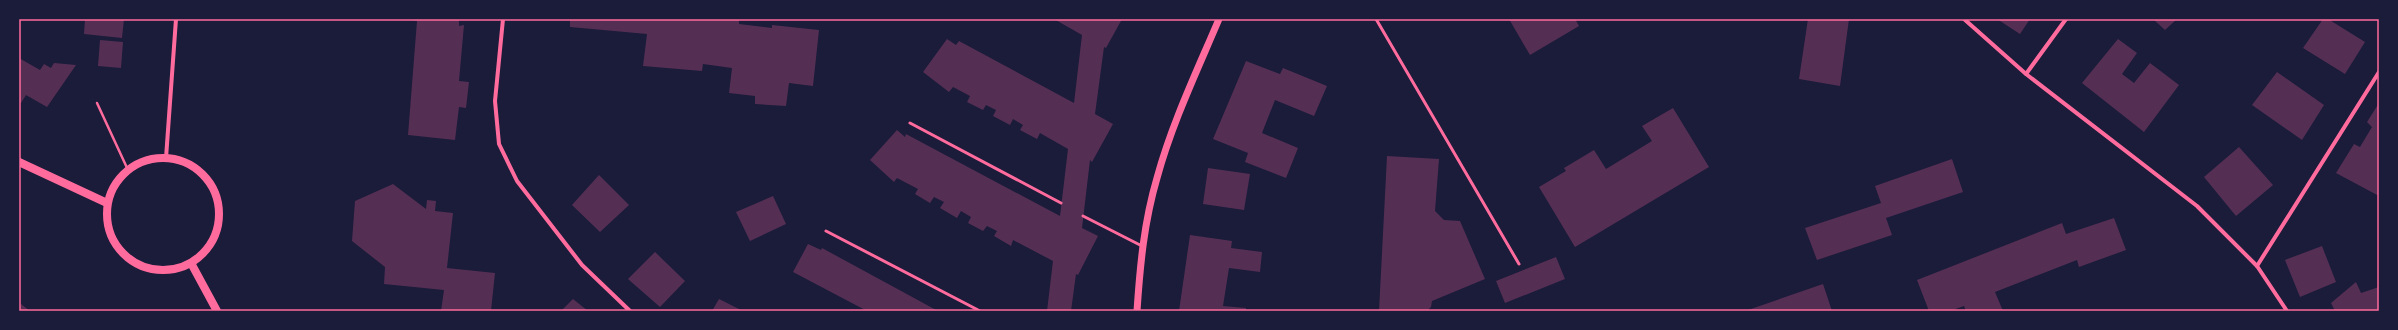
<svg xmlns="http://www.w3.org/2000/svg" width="2398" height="330" viewBox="0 0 2398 330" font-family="'Golos Text',sans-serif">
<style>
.building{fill:#542f53}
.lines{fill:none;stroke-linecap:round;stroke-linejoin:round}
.path{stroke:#ff6b9d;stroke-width:2.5}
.service{stroke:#ff6b9d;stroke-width:3}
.minor{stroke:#ff6b9d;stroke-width:4}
.tertiary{stroke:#ff6b9d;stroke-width:7}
.secondary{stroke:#ff6b9d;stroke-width:8}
.neatline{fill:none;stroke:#ff6b9d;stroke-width:1.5}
</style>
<rect width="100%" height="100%" fill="#1b1b3a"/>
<g class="building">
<path d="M85 19H124L122 38 84 34Z"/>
<path d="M408 19H459V26L464 25 459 81 469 82 466 108 459 107 455 140 408 135 417 21Z"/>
<path d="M570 19H739V24L772 28V25L819 30 813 86 789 83 786 106 755 104V96L729 93 732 68 703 64 702 71 643 66 647 34 570 27Z"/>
<path d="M1054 19H1122L1106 48 1104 47 1095 114 1113 124 1092 162 1090 160 1082 228 1098 236 1078 275 1076 274 1071 311H1047L1053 261 1013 240 1011 246 994 236 997 231 987 226 983 231 968 223 971 217 961 211 957 218 940 208 944 202 934 197 930 203 915 194 918 189 897 178 894 182 870 160 897 130 905 137 906 134 1060 216 1068 149 1040 133 1037 139 1020 130 1023 125 1013 119 1010 125 993 116 996 110 986 105 983 110 967 102 970 96 953 87 949 92 923 72 947 39 956 45 959 41 1074 103 1082 35Z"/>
<path d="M1509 19H1575L1579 26 1530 55Z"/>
<path d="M1808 19H1849L1840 86 1799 79Z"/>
<path d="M1997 19H2030L2020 34Z"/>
<path d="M2153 19H2177L2165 30Z"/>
<path d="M2323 19H2328L2365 42 2345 74 2303 48Z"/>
<path d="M2118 39 2137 53 2122 74 2134 83 2150 63 2179 85 2144 132 2082 83Z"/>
<path d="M100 40 123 42 121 68 98 66Z"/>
<path d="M19 58 40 70 44 64 51 68 54 63 76 65 47 107 26 95 21 103 19 102Z"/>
<path d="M1246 61 1280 74 1283 68 1327 86 1314 116 1275 100 1262 133 1298 148 1286 178 1245 162 1248 153 1213 139Z"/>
<path d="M2277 72 2324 105 2302 140 2252 105Z"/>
<path d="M2379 103V196L2336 173 2354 144 2360 147 2372 127 2367 122Z"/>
<path d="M1673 108 1709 167 1575 247 1539 187 1566 171 1564 168 1594 150 1606 169 1652 141 1642 126Z"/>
<path d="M2239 147 2273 185 2236 216 2204 177Z"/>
<path d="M1387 156 1439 159 1435 211 1444 220 1460 221 1485 279 1432 301 1431 307 1427 311H1379Z"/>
<path d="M1952 159 1963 192 1886 218 1892 235 1817 260 1805 228 1881 203 1875 186Z"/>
<path d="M1208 168 1250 174 1244 210 1203 204Z"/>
<path d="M599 175 629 205 600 232 572 205Z"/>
<path d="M393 184 426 209 427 200 436 201 435 211 453 213 447 268 495 273 491 311H441L444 290 384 284 385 267 352 241 355 201Z"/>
<path d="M773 196 786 224 750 241 736 212Z"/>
<path d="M2114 218 2126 250 2079 267 2077 260 1995 292 2003 311H1966L1964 306 1950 311H1929L1917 280 2062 223 2066 234Z"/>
<path d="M1190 235 1232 241 1231 248 1262 252 1260 272 1229 268 1223 306 1246 308V311H1179Z"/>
<path d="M808 244 821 250 822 248 938 311H867L793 272Z"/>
<path d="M2322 246 2336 282 2300 297 2285 260Z"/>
<path d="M655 252 685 281 660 307 628 279Z"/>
<path d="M1556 257 1565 279 1505 303 1496 281Z"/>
<path d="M2356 282 2361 293 2379 287V311H2335L2331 303Z"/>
<path d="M1823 284 1832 311H1745Z"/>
<path d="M573 299 588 311H561Z"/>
<path d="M719 299 743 311H712Z"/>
<path d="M21 304 30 311H19Z"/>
</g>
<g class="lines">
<path class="path" d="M97 103 128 170"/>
<g class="service">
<path d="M1376 19 1519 264"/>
<path d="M910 123 1061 203"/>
<path d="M1083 216 1142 246"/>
<path d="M826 231 980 311"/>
</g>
<g class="minor">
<path d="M503 19 495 101 499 144 517 181 582 265 630 311"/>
<path d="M1964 19 2026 74 2197 206 2257 266 2287 311"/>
<path d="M2026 74 2066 19"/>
<path d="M166 158 176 19"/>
<path d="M2257 266 2379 72"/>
</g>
<path class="tertiary" d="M1137 311C1140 266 1144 222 1157 178 1172 123 1197 71 1219 19"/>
<g class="secondary">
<circle cx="163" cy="214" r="56"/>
<path d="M19 162 107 203"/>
<path d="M191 263 217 311"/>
</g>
</g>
<rect width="2398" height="330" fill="none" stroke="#1b1b3a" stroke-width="40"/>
<rect x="20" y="20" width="2358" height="290" class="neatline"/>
</svg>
